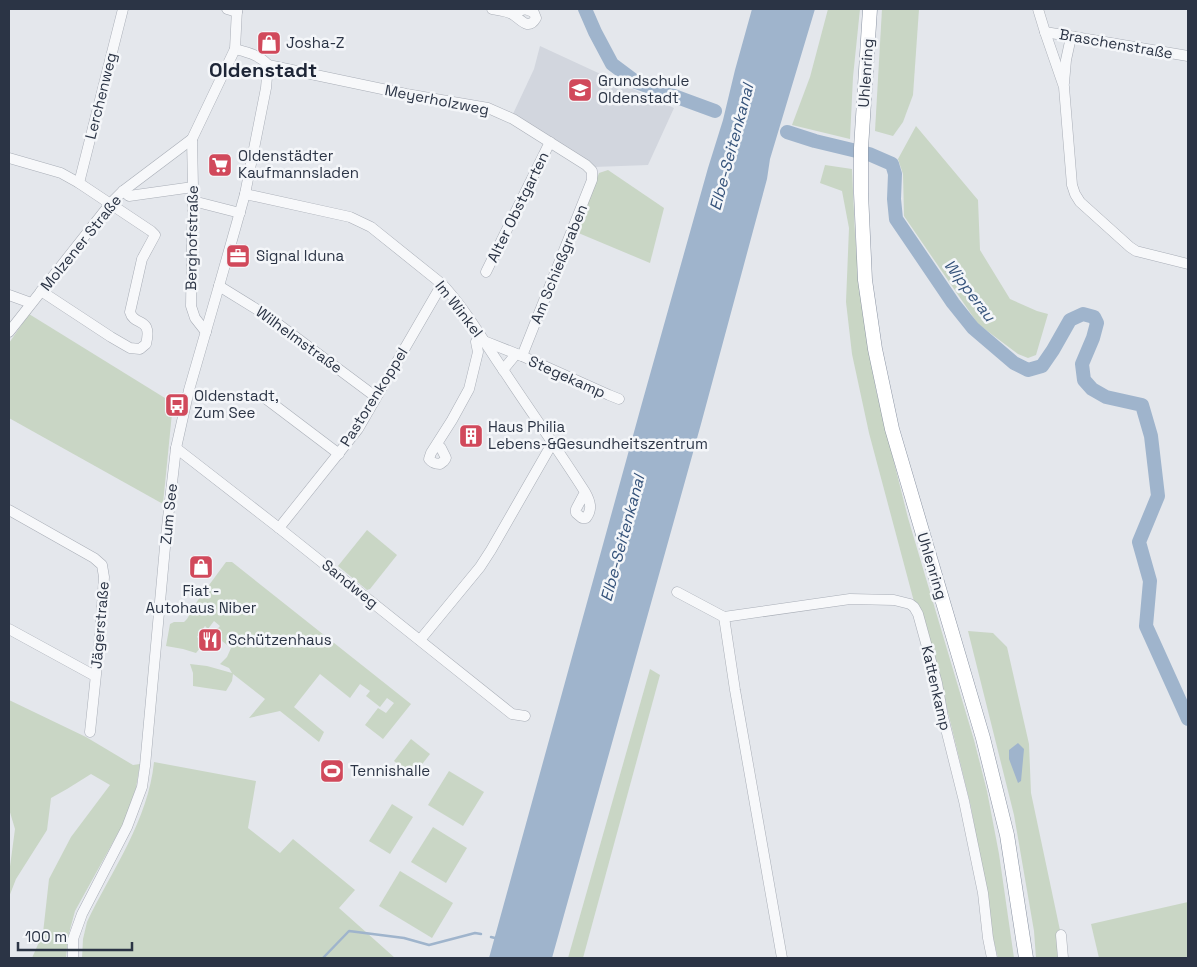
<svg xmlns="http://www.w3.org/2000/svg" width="1197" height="967" viewBox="0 0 1197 967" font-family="'Space Grotesk',sans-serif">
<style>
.built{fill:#d2d6de}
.green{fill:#c9d6c5}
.water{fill:#9fb4cc}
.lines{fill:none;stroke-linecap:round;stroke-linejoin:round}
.stream{stroke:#9fb4cc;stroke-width:2.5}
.river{stroke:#9fb4cc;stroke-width:14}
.minor-casing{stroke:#a9aeb7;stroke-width:11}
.highway-casing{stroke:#8b94a3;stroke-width:15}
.minor{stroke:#f7f8fa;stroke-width:10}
.highway{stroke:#fff;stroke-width:14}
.labels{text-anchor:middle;stroke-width:5;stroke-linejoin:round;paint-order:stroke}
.poi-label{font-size:15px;fill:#2b3445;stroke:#f4f6f9;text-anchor:start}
.street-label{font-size:15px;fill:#2b3445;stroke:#f4f6f9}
.water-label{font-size:16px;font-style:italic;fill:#34527a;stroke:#f4f6f9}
.district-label{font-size:20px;font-weight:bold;fill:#1d2536;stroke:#f4f6f9}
</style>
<rect width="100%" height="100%" fill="#e4e7ec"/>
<path class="built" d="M540 46 674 108 648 165 594 167 512 116 534 69Z"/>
<g class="green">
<path d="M828 9H860L853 77 850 139 792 125 810 77Z"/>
<path d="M882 9H919L913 95 903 122 893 136 875 131Z"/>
<path d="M916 126 978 200 980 250 1010 299 1037 311 1048 314 1036 355 1028 358 1018 354 978 324 904 216 903 174 898 159Z"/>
<path d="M825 165 852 169 855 234 859 280 868 342 876 390 908 518 974 740 987 791 999 854 1014 958H998L994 942 971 807 936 663 913 598 869 433 852 354 846 302 849 228 842 191 820 183Z"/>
<path d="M608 170 664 208 650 263 576 232 599 173Z"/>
<path d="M29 314 173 403 163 504 9 418V343Z"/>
<path d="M367 530 397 555 370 589 367 590 338 566Z"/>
<path d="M226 562H232L411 704 383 739 365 725 378 708 386 713 394 703 387 698 380 707 366 696 370 691 360 684 350 698 320 674 294 707 324 732 319 742 280 711 249 718 265 699 233 674 232 681 226 691 193 686V673L190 664 207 666 232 673 229 668 220 664 227 657 231 648 213 634 220 626 214 621 208 629 205 626 197 637 204 643 196 653 183 649 166 646 170 624 174 622H184L187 619 198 600Z"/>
<path d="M968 631 993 633 1007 647 1029 744 1031 793 1061 935 1064 958H1036L1034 931 1014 815Z"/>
<path d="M650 669 660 675 583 958H568Z"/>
<path d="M9 700 86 737 133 765 140 764 136 788 123 824 75 911 68 937 66 958H32L43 933 49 879 71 837 110 785 91 774 67 789 51 798 47 830 16 879 9 897V874L15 829 9 809Z"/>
<path d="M411 739 430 754 413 776 394 761Z"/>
<path d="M154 762 256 781 248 828 280 853 293 839 355 890 339 908 395 958H82L83 939 87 922C112 870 148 821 154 762Z"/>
<path d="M449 771 484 792 463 826 428 805Z"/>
<path d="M392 804 413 817 390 854 369 841Z"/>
<path d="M433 827 467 848 446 883 411 862Z"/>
<path d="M400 871 453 903 432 938 379 906Z"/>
<path d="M1188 902V958H1099L1091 924Z"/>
</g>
<g class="water">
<path d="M752 9H815L770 159 767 179 701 424 552 958H489L642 403 708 168 723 120 735 70Z"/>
<path d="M1018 743 1024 749 1021 781 1018 783 1009 759V750Z"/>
</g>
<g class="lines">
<g class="stream">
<path d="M491 937 495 938"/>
<path d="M323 958 349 931 404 938 429 945 475 933 481 934"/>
</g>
<g class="river">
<path d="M585 9 595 32 612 64 636 82 715 111"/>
<path d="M787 132 815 141 869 154 892 164 895 174 894 199 896 219 953 303 973 328 1014 363 1028 370 1042 366 1053 350 1070 320 1083 314 1094 317 1097 323 1093 338 1082 364 1084 380 1092 389 1106 397 1142 405 1151 436 1158 496 1139 542 1150 581 1146 626 1188 719"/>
</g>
<defs>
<g id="minor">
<path d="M227 9 237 12"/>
<path d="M492 9C498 10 507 11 512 14 520 18 528 32 536 18L534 13C525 7 522 10 512 14"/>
<path d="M1038 9 1045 32 1064 87 1072 185 1075 194 1080 202 1130 247 1136 251 1188 264"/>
<path d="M1045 32 1188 56"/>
<path d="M235 49C246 52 260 55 268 65"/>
<path d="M268 65 406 94 488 108 513 119 586 165 592 171V180L590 185 522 356"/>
<path d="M1064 83 1066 60 1071 37"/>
<path d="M192 139 193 187 191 306 195 318 206 332"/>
<path d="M9 158 61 173 79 183 151 231 155 235 142 259 130 312C134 327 153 316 146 344L140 349 130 348 111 337 41 291"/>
<path d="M79 183 123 9"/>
<path d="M123 191 129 196 193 187"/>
<path d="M245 194 350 217 371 227 442 284C466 310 484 342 504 371 531 412 559 451 585 492 590 501 593 509 586 518H582L576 513V509L585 492"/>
<path d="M193 201 240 213"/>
<path d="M486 272 550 142"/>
<path d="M219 286 266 315 376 397"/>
<path d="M9 295 31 303"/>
<path d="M9 332 110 204 123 191 192 139 235 49 237 9"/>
<path d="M484 341 522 356 609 395 619 399"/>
<path d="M503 370 516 354"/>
<path d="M265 398 339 454"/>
<path d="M437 444 441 448 446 458 444 461 440 464C435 464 432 463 429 459L431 453 452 420 469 389 478 352 476 342 482 339"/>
<path d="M176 448 279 528 512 714 525 716"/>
<path d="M9 510 94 558 102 565 104 577 100 636 90 732"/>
<path d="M279 528 358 429 442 284"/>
<path d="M677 592 724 617 850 599 894 600 910 604 914 607 918 614 937 683 943 717 964 801 983 893 988 938 992 958"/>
<path d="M724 617 735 690 782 958"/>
<path d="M9 629 95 676"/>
<path d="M420 640 480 567 491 550 553 442"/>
<path d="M1061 935 1063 958"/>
<path d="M73 958V939L82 914 127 827 142 787 145 766 166 536 176 448 189 390 219 286 245 194 266 88 268 65"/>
</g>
<path id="highway" d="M870 9 861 148V193L865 280 875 349 892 429 983 738 1007 835 1026 958"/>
</defs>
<use href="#minor" class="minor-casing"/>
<use href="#highway" class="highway-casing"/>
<use href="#minor" class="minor"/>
<use href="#highway" class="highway"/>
</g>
<defs>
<symbol id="shop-square" viewBox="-11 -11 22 22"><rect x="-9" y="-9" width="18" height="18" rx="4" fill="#d1495b" stroke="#f4f6f9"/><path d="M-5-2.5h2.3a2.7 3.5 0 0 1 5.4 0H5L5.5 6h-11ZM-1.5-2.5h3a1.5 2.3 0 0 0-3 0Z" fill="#fff"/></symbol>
<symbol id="school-square" viewBox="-11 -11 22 22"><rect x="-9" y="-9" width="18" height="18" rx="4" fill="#d1495b" stroke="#f4f6f9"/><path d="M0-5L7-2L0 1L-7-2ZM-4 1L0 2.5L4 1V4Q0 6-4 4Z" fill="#fff"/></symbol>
<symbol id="supermarket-square" viewBox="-11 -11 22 22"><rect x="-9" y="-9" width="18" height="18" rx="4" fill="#d1495b" stroke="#f4f6f9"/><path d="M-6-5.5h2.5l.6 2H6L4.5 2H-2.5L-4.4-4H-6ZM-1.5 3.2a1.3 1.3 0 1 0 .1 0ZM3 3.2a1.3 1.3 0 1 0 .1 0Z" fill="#fff"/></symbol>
<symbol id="office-square" viewBox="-11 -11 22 22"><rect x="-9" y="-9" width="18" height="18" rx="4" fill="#d1495b" stroke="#f4f6f9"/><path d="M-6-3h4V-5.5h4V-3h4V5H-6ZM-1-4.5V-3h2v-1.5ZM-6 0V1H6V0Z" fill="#fff"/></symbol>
<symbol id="bus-square" viewBox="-11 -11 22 22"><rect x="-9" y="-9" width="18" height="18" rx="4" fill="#d1495b" stroke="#f4f6f9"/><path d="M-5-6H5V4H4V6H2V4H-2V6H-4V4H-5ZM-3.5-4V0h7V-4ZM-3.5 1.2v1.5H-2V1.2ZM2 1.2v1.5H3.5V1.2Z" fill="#fff"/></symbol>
<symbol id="building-square" viewBox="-11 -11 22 22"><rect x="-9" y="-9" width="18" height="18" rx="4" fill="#d1495b" stroke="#f4f6f9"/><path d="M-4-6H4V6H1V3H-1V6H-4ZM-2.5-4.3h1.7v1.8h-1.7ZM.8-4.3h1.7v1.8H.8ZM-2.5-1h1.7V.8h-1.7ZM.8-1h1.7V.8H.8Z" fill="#fff"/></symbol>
<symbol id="restaurant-square" viewBox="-11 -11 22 22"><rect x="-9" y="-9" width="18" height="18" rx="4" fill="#d1495b" stroke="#f4f6f9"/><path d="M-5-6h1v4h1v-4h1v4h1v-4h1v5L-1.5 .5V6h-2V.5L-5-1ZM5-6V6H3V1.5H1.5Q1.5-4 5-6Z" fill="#fff"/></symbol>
<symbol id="stadium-square" viewBox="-11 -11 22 22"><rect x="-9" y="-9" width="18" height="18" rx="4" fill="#d1495b" stroke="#f4f6f9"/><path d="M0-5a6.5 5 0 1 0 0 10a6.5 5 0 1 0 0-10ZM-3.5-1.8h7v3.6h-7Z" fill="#fff"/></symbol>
</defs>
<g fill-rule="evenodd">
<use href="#shop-square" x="255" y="29" width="28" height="28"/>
<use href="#school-square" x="566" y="76" width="28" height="28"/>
<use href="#supermarket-square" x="206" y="151" width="28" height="28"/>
<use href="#office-square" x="224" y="242" width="28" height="28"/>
<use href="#bus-square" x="163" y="391" width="28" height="28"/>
<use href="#building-square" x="457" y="422" width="28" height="28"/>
<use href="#shop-square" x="187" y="553" width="28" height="28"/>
<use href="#restaurant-square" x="196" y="626" width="28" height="28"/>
<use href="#stadium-square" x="318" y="757" width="28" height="28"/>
</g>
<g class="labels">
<g class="poi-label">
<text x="286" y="48">Josha-Z</text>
<text x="598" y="86">Grundschule<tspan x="598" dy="17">Oldenstadt</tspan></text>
<text x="238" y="161">Oldenstädter<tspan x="238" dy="17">Kaufmannsladen</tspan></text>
<text x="256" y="261">Signal Iduna</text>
<text x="194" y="401">Oldenstadt,<tspan x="194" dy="17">Zum See</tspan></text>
<text x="488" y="432">Haus Philia<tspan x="488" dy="17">Lebens-&amp;Gesundheitszentrum</tspan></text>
<text x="201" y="596" text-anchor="middle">Fiat -<tspan x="201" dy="17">Autohaus Niber</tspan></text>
<text x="228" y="645">Schützenhaus</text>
<text x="350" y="776">Tennishalle</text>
</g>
<g class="street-label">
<text transform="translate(1116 44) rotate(10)" y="5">Braschenstraße</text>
<text transform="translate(866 73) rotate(-86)" y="5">Uhlenring</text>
<text transform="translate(101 96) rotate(-76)" y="5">Lerchenweg</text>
<text transform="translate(437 100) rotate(11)" y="5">Meyerholzweg</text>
<text transform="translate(518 207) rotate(-64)" y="5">Alter Obstgarten</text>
<text transform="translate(192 238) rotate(-89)" y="5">Berghofstraße</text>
<text transform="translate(81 243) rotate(-51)" y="5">Molzener Straße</text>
<text transform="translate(559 264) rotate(-68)" y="5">Am Schießgraben</text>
<text transform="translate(459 309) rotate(52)" y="5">Im Winkel</text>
<text transform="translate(299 340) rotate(36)" y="5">Wilhelmstraße</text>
<text transform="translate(567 377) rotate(24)" y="5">Stegekamp</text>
<text transform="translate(374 397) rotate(-58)" y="5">Pastorenkoppel</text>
<text transform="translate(169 514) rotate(-84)" y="5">Zum See</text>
<text transform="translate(932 566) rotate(73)" y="5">Uhlenring</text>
<text transform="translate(350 584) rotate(39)" y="5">Sandweg</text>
<text transform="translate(100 625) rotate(-85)" y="5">Jägerstraße</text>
<text transform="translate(936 688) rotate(77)" y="5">Kattenkamp</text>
</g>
<g class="water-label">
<text transform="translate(731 147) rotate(-75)" y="6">Elbe-Seitenkanal</text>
<text transform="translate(970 290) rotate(53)" y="6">Wipperau</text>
<text transform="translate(622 538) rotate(-75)" y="6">Elbe-Seitenkanal</text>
</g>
<g class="district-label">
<text x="263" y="77">Oldenstadt</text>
</g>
</g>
<rect width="1197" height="967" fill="none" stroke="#2b3445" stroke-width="20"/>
<path d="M18 942v8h114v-8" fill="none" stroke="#2b3445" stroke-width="2.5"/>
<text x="25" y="942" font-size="15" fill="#2b3445" stroke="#f4f6f9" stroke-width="4" paint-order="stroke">100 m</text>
</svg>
